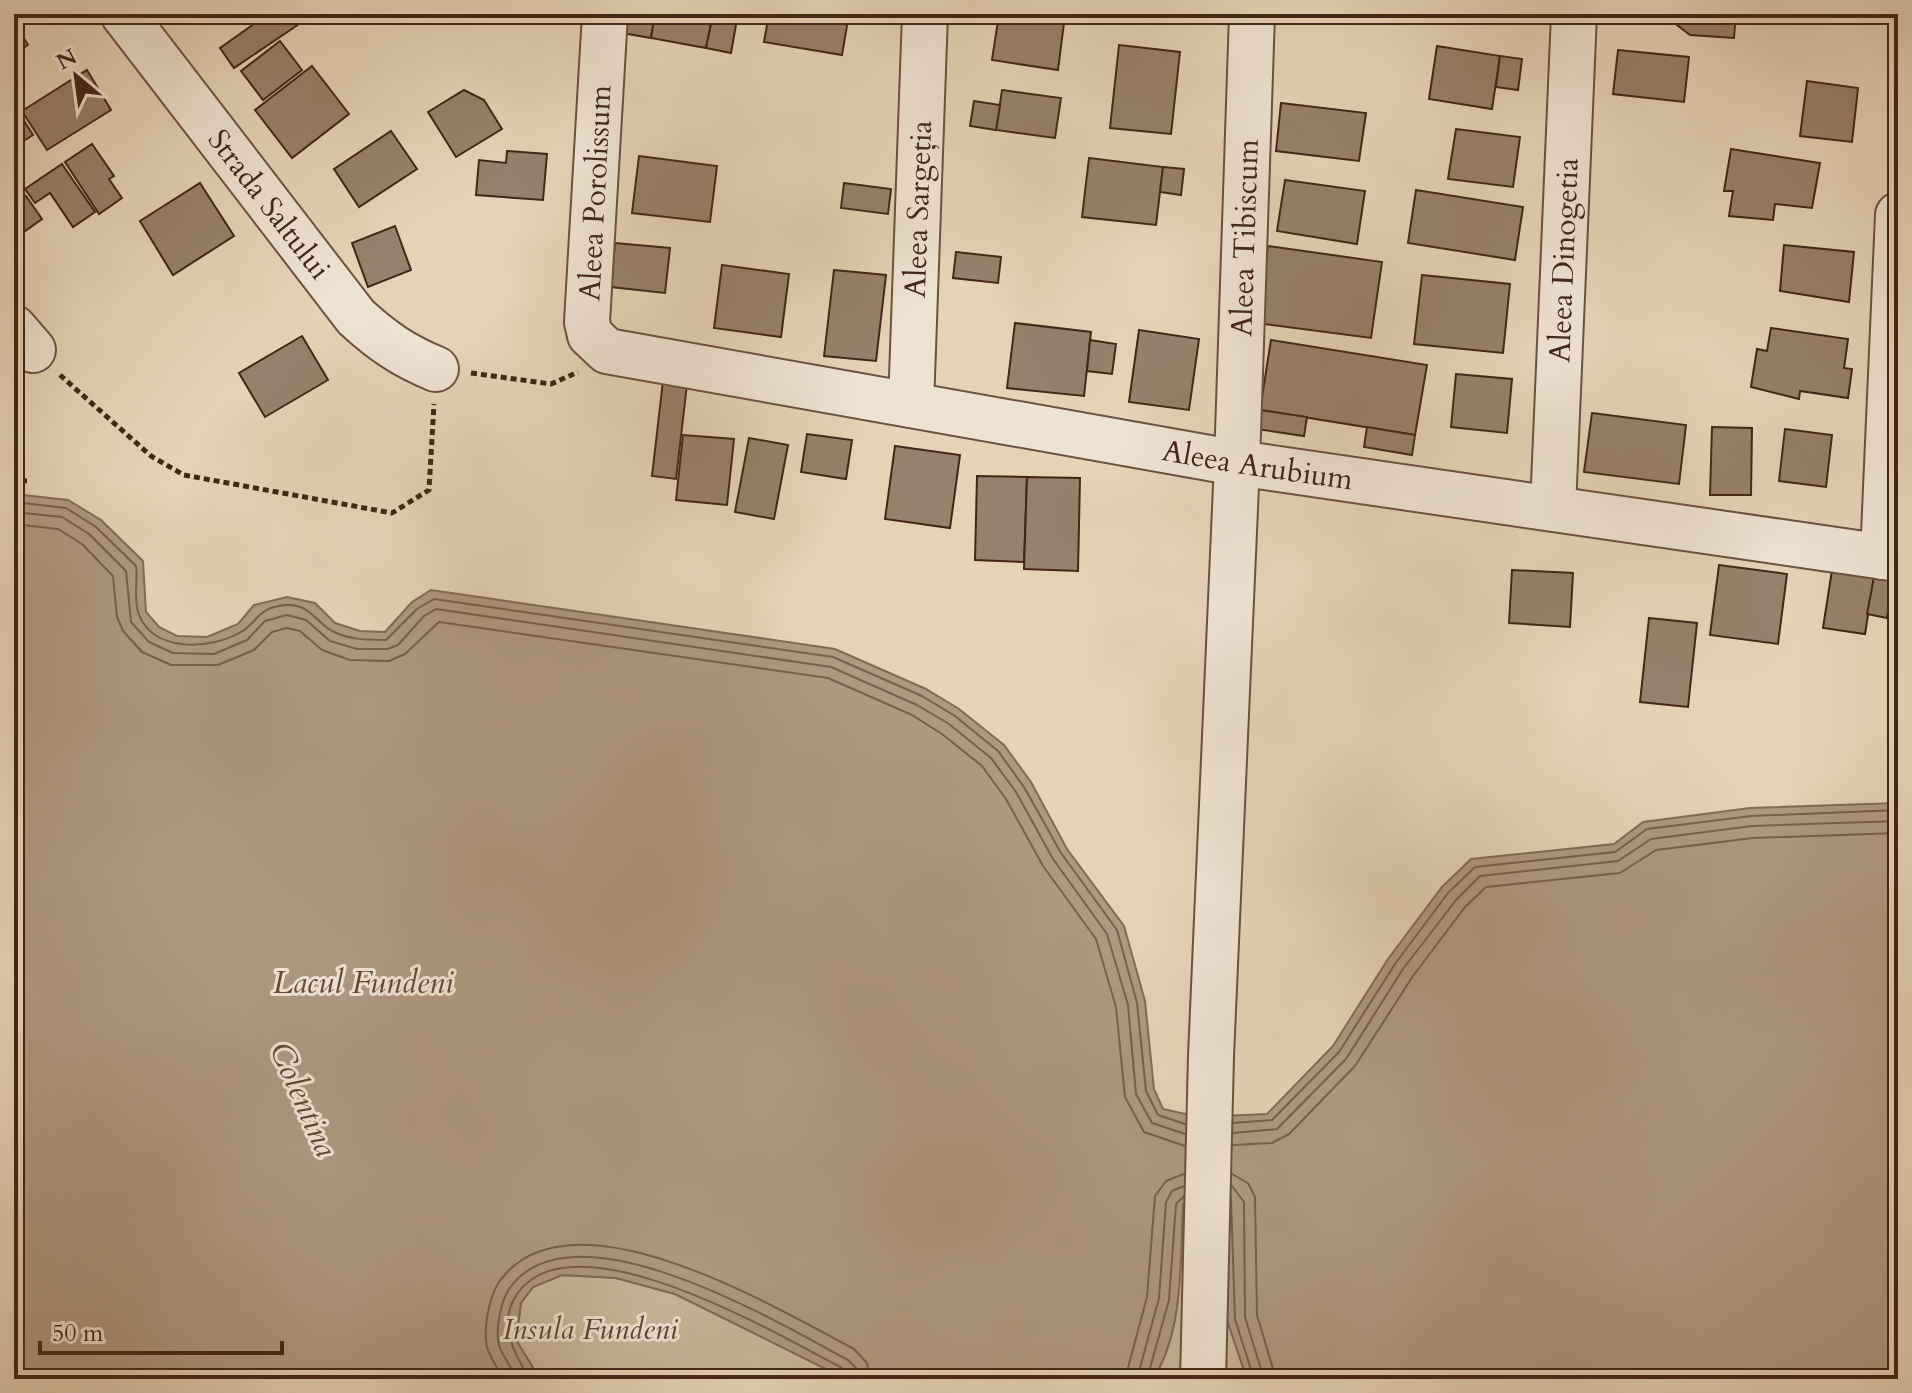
<svg xmlns="http://www.w3.org/2000/svg" width="1912" height="1393" viewBox="0 0 1912 1393" font-family="Cardo,serif">
<style>
.green{fill:#c9b69d;stroke:#866e5b;stroke-width:2}
.water{fill:#ae9882;stroke:#836a58;stroke-width:2}
.lines{fill:none;stroke-linecap:round;stroke-linejoin:round}
.shore{stroke:#785f4e;stroke-width:2}
.building{fill:#97806c;stroke:#432619;stroke-width:2}
.minor-casing{stroke:#6c5141;stroke-width:48}
.path{stroke:#432619;stroke-width:5;stroke-dasharray:6 4;stroke-linecap:butt}
.minor{stroke:#eee2d1;stroke-width:44}
.labels{text-anchor:middle;stroke-width:6;stroke-linejoin:round;paint-order:stroke}
.street-label{font-size:30px;fill:#432619;stroke:#eee2d1}
.park-label{font-size:30px;font-style:italic;fill:#5e4333;stroke:#eee2d1}
.water-label{font-size:32px;font-style:italic;fill:#634838;stroke:#eee2d1}
</style>
<rect width="100%" height="100%" fill="#e5d3b8"/>
<filter id="stains"><feTurbulence type="fractalNoise" baseFrequency=".0025" numOctaves="4"/><feColorMatrix values="0 0 0 0 .2 0 0 0 0 .09 0 0 0 0 .02 0 0 0 .5 -.17"/></filter>
<radialGradient id="worn" r=".72"><stop offset=".6" stop-color="#630" stop-opacity="0"/><stop offset="1" stop-color="#630" stop-opacity=".3"/></radialGradient>
<g class="green">
<path d="M1226 1203 1227 1320 1247 1379H1153C1184 1331 1180 1259 1183 1204Z"/>
<path d="M562 1275 616 1278 675 1294 846 1379H540L516 1340 521 1303 533 1287Z"/>
</g>
<path class="water" d="M14 494 68 500 101 520 143 561 146 612 159 627 177 636 207 637 238 624 254 605 287 597 315 603 335 623 360 631 385 632 412 602 431 590 835 649 926 689 959 709 1004 745 1031 782 1067 849 1124 926 1145 1001 1154 1089 1163 1109 1199 1117 1267 1114 1333 1046 1388 959 1442 887 1471 859 1614 844 1643 822 1750 808 1898 803V1379H1247L1227 1320 1226 1203 1183 1204C1180 1260 1184 1331 1153 1379H846L675 1294 616 1278 562 1275 533 1287 521 1303 516 1340 540 1379H14Z"/>
<g class="lines">
<g class="shore">
<path d="M14 502 66 508 96 527 136 566C138 581 133 599 139 615 155 654 212 649 241 632 259 621 258 607 286 605 310 604 315 621 332 631 349 640 368 640 386 640L417 609 434 599 833 657 922 696 955 716 998 751 1024 787 1061 853 1117 930 1137 1003 1146 1091 1158 1115 1185 1124"/>
<path d="M14 512 62 517 89 534 126 571 131 622 149 642 173 653 214 654 247 640 265 621 287 615 306 620 330 641 357 649H387L398 645 424 616 436 609 831 667 917 705 949 724 991 758 1016 792 1053 859 1107 934 1128 1005 1136 1094 1152 1123 1185 1134"/>
<path d="M14 524 58 529 82 544 113 576 117 617 123 631 142 652 171 665H218L254 650 272 632 287 628 300 631 322 650 350 660 389 661 405 654 439 622 828 678 912 715 942 734 982 766 1006 799 1043 866 1096 939 1116 1007 1125 1097 1144 1132 1185 1146"/>
<path d="M1233 1123 1272 1120 1339 1052 1395 964 1448 893 1475 867 1615 852 1647 829 1751 816 1898 810"/>
<path d="M1233 1133 1277 1129 1346 1059 1403 969 1456 900 1480 876 1618 861 1651 839 1752 826 1898 821"/>
<path d="M1233 1145 1272 1143 1289 1134 1355 1066 1413 976 1465 907 1486 887 1620 873 1656 850 1753 838 1898 833"/>
<path d="M1232 1174 1248 1183 1255 1197 1257 1315 1276 1379"/>
<path d="M1232 1186 1244 1202 1245 1317 1264 1379"/>
<path d="M1231 1198 1235 1319 1254 1379"/>
<path d="M504 1379C498 1369 490 1358 487 1347 483 1329 489 1297 499 1282 569 1183 776 1308 854 1349L867 1363 870 1379"/>
<path d="M518 1379C512 1369 504 1358 500 1348 494 1333 501 1301 509 1289 572 1199 777 1322 848 1360L856 1368 858 1379"/>
<path d="M530 1379C514 1354 497 1323 517 1294 574 1213 778 1335 842 1368L848 1379"/>
<path d="M1125 1379 1147 1297 1155 1196 1166 1181 1184 1174"/>
<path d="M1137 1379 1159 1298 1166 1202 1172 1191 1184 1186"/>
<path d="M1147 1379 1169 1300 1176 1204 1184 1196"/>
</g>
</g>
<g class="building">
<path d="M268 14H297L302 22 234 68 220 48Z"/>
<path d="M625 14H655L651 38 622 33Z"/>
<path d="M655 14H713L706 48 651 38Z"/>
<path d="M769 14H849L842 55 764 42Z"/>
<path d="M999 14 1064 23 1058 70 992 60Z"/>
<path d="M1677 14H1736L1734 38 1690 35 1677 25Z"/>
<path d="M713 15 737 19 731 53 706 48Z"/>
<path d="M14 22 28 45 14 54Z"/>
<path d="M280 41 302 70 263 100 241 71Z"/>
<path d="M1119 45 1180 52 1171 134 1110 128Z"/>
<path d="M1437 46 1500 56 1492 109 1429 99Z"/>
<path d="M1618 50 1689 57 1684 102 1613 94Z"/>
<path d="M1500 56 1522 59 1518 90 1496 87Z"/>
<path d="M312 66 349 114 292 158 255 110Z"/>
<path d="M87 70 111 110 47 150 22 111Z"/>
<path d="M1807 81 1858 88 1852 142 1800 136Z"/>
<path d="M464 90 484 100 502 129 456 157 428 112Z"/>
<path d="M1002 90 1061 98 1055 138 996 130Z"/>
<path d="M974 101 1000 105 996 130 970 126Z"/>
<path d="M1281 103 1366 113 1359 161 1276 151Z"/>
<path d="M14 105 33 135 14 147Z"/>
<path d="M1456 129 1520 137 1513 187 1448 179Z"/>
<path d="M391 131 417 169 359 207 334 169Z"/>
<path d="M92 144 114 176 109 179 122 198 99 214 65 162Z"/>
<path d="M1731 149 1820 163 1812 208 1775 204 1773 220 1729 216 1733 191H1724Z"/>
<path d="M507 151 547 154 543 200 476 195 479 160 506 163Z"/>
<path d="M639 156 717 166 710 222 632 213Z"/>
<path d="M1089 158 1163 167 1156 225 1082 217Z"/>
<path d="M62 164 95 212 73 227 50 193 35 203 25 189Z"/>
<path d="M1163 167 1184 169 1181 195 1160 192Z"/>
<path d="M1285 180 1365 191 1357 244 1277 231Z"/>
<path d="M200 183 234 236 173 275 140 221Z"/>
<path d="M844 183 891 189 888 214 841 208Z"/>
<path d="M1416 190 1523 207 1515 260 1408 243Z"/>
<path d="M26 196 42 219 14 239V205Z"/>
<path d="M395 226 411 270 368 287 352 243Z"/>
<path d="M615 243 670 248 665 293 611 287Z"/>
<path d="M1784 245 1854 252 1849 302 1780 291Z"/>
<path d="M1268 246 1382 262 1371 338 1257 323Z"/>
<path d="M956 252 1001 257 998 283 953 278Z"/>
<path d="M722 265 789 274 781 337 714 328Z"/>
<path d="M834 270 886 275 876 361 824 356Z"/>
<path d="M1422 275 1510 284 1503 353 1414 344Z"/>
<path d="M1015 323 1091 332 1084 396 1007 388Z"/>
<path d="M1771 328 1848 339 1844 368 1852 369 1848 398 1800 391 1799 399 1751 387 1757 349 1767 351Z"/>
<path d="M1139 330 1199 339 1189 410 1129 402Z"/>
<path d="M302 336 328 380 265 417 239 373Z"/>
<path d="M1090 340 1116 344 1112 374 1087 371Z"/>
<path d="M1271 340 1427 365 1415 435 1260 410Z"/>
<path d="M1456 374 1512 379 1507 433 1451 427Z"/>
<path d="M663 381 687 384 676 479 652 476Z"/>
<path d="M1260 410 1307 417 1304 436 1257 429Z"/>
<path d="M1592 413 1686 425 1679 484 1584 472Z"/>
<path d="M1367 427 1415 435 1412 455 1364 447Z"/>
<path d="M1712 427 1752 428 1751 495H1710Z"/>
<path d="M1785 429 1832 435 1826 487 1779 481Z"/>
<path d="M807 434 852 440 846 479 801 472Z"/>
<path d="M683 435 734 439 727 505 676 500Z"/>
<path d="M749 438 788 445 774 519 735 512Z"/>
<path d="M895 446 960 455 950 528 885 519Z"/>
<path d="M977 476 1027 477 1024 562 975 560Z"/>
<path d="M1027 477 1080 478 1078 571 1024 569Z"/>
<path d="M1719 565 1787 574 1778 644 1710 635Z"/>
<path d="M1512 570 1573 573 1570 627 1509 623Z"/>
<path d="M1832 570 1874 577 1865 634 1823 628Z"/>
<path d="M1874 577 1893 579 1887 618 1867 614Z"/>
<path d="M1649 618 1697 623 1688 707 1640 702Z"/>
</g>
<g class="lines">
<defs>
<g id="minor">
<path id="s1" d="M123 14 356 317C382 341 404 356 436 369"/>
<path id="s2" d="M605 14 587 322 590 335 607 351 1237 463 1898 559"/>
<path d="M14 328 33 350"/>
<path id="s3" d="M911 405 925 14"/>
<path id="s4" d="M1553 508 1574 14"/>
<path d="M1883 557 1898 215"/>
<path id="s5" d="M1203 1379 1211 1056 1237 463 1252 14"/>
</g>
</defs>
<use href="#minor" class="minor-casing"/>
<g class="path">
<path d="M471 373 551 384 578 372"/>
<path d="M60 375 151 456 184 475 392 513 429 490 434 404"/>
<path d="M14 480 27 481"/>
</g>
<use href="#minor" class="minor"/>
</g>
<g class="labels">
<g class="street-label">
<text transform="translate(595 193) rotate(-87)" y="10">Aleea Porolissum</text>
<text dy="10" stroke="none"><textPath href="#s1" startOffset="240">Strada Saltului</textPath></text>
<text dy="10" stroke="none"><textPath href="#s3" startOffset="196">Aleea Sargeția</textPath></text>
<text dy="10" stroke="none"><textPath href="#s5" startOffset="1142">Aleea Tibiscum</textPath></text>
<text dy="10" stroke="none"><textPath href="#s4" startOffset="248">Aleea Dinogetia</textPath></text>
<text dy="10" stroke="none"><textPath href="#s2" startOffset="1006">Aleea Arubium</textPath></text>
</g>
<g class="park-label">
<text x="590" y="1339">Insula Fundeni</text>
</g>
<g class="water-label">
<text x="363" y="993">Lacul Fundeni</text>
<text transform="translate(304 1099) rotate(66)" y="11">Colentina</text>
</g>
</g>
<rect width="1912" height="1393" fill="none" stroke="#e5d3b8" stroke-width="48"/>
<rect x="16" y="16" width="1880" height="1361" fill="none" stroke="#432619" stroke-width="4"/>
<rect x="24" y="24" width="1864" height="1345" fill="none" stroke="#432619" stroke-width="2"/>
<g transform="translate(76 76) rotate(331)" stroke="#eee2d1" stroke-width="6" paint-order="stroke">
<path d="M0-6L14 30L0 20L-14 30Z" fill="#432619"/>
<text y="-12" font-size="22" font-weight="bold" text-anchor="middle" fill="#432619">N</text>
</g>
<path d="M40 1341v12h242v-12" fill="none" stroke="#432619" stroke-width="4"/>
<text x="52" y="1341" font-size="24" fill="#432619" stroke="#eee2d1" stroke-width="6" paint-order="stroke">50 m</text>
<rect width="100%" height="100%" filter="url(#stains)"/>
<rect width="100%" height="100%" fill="url(#worn)"/>
</svg>
